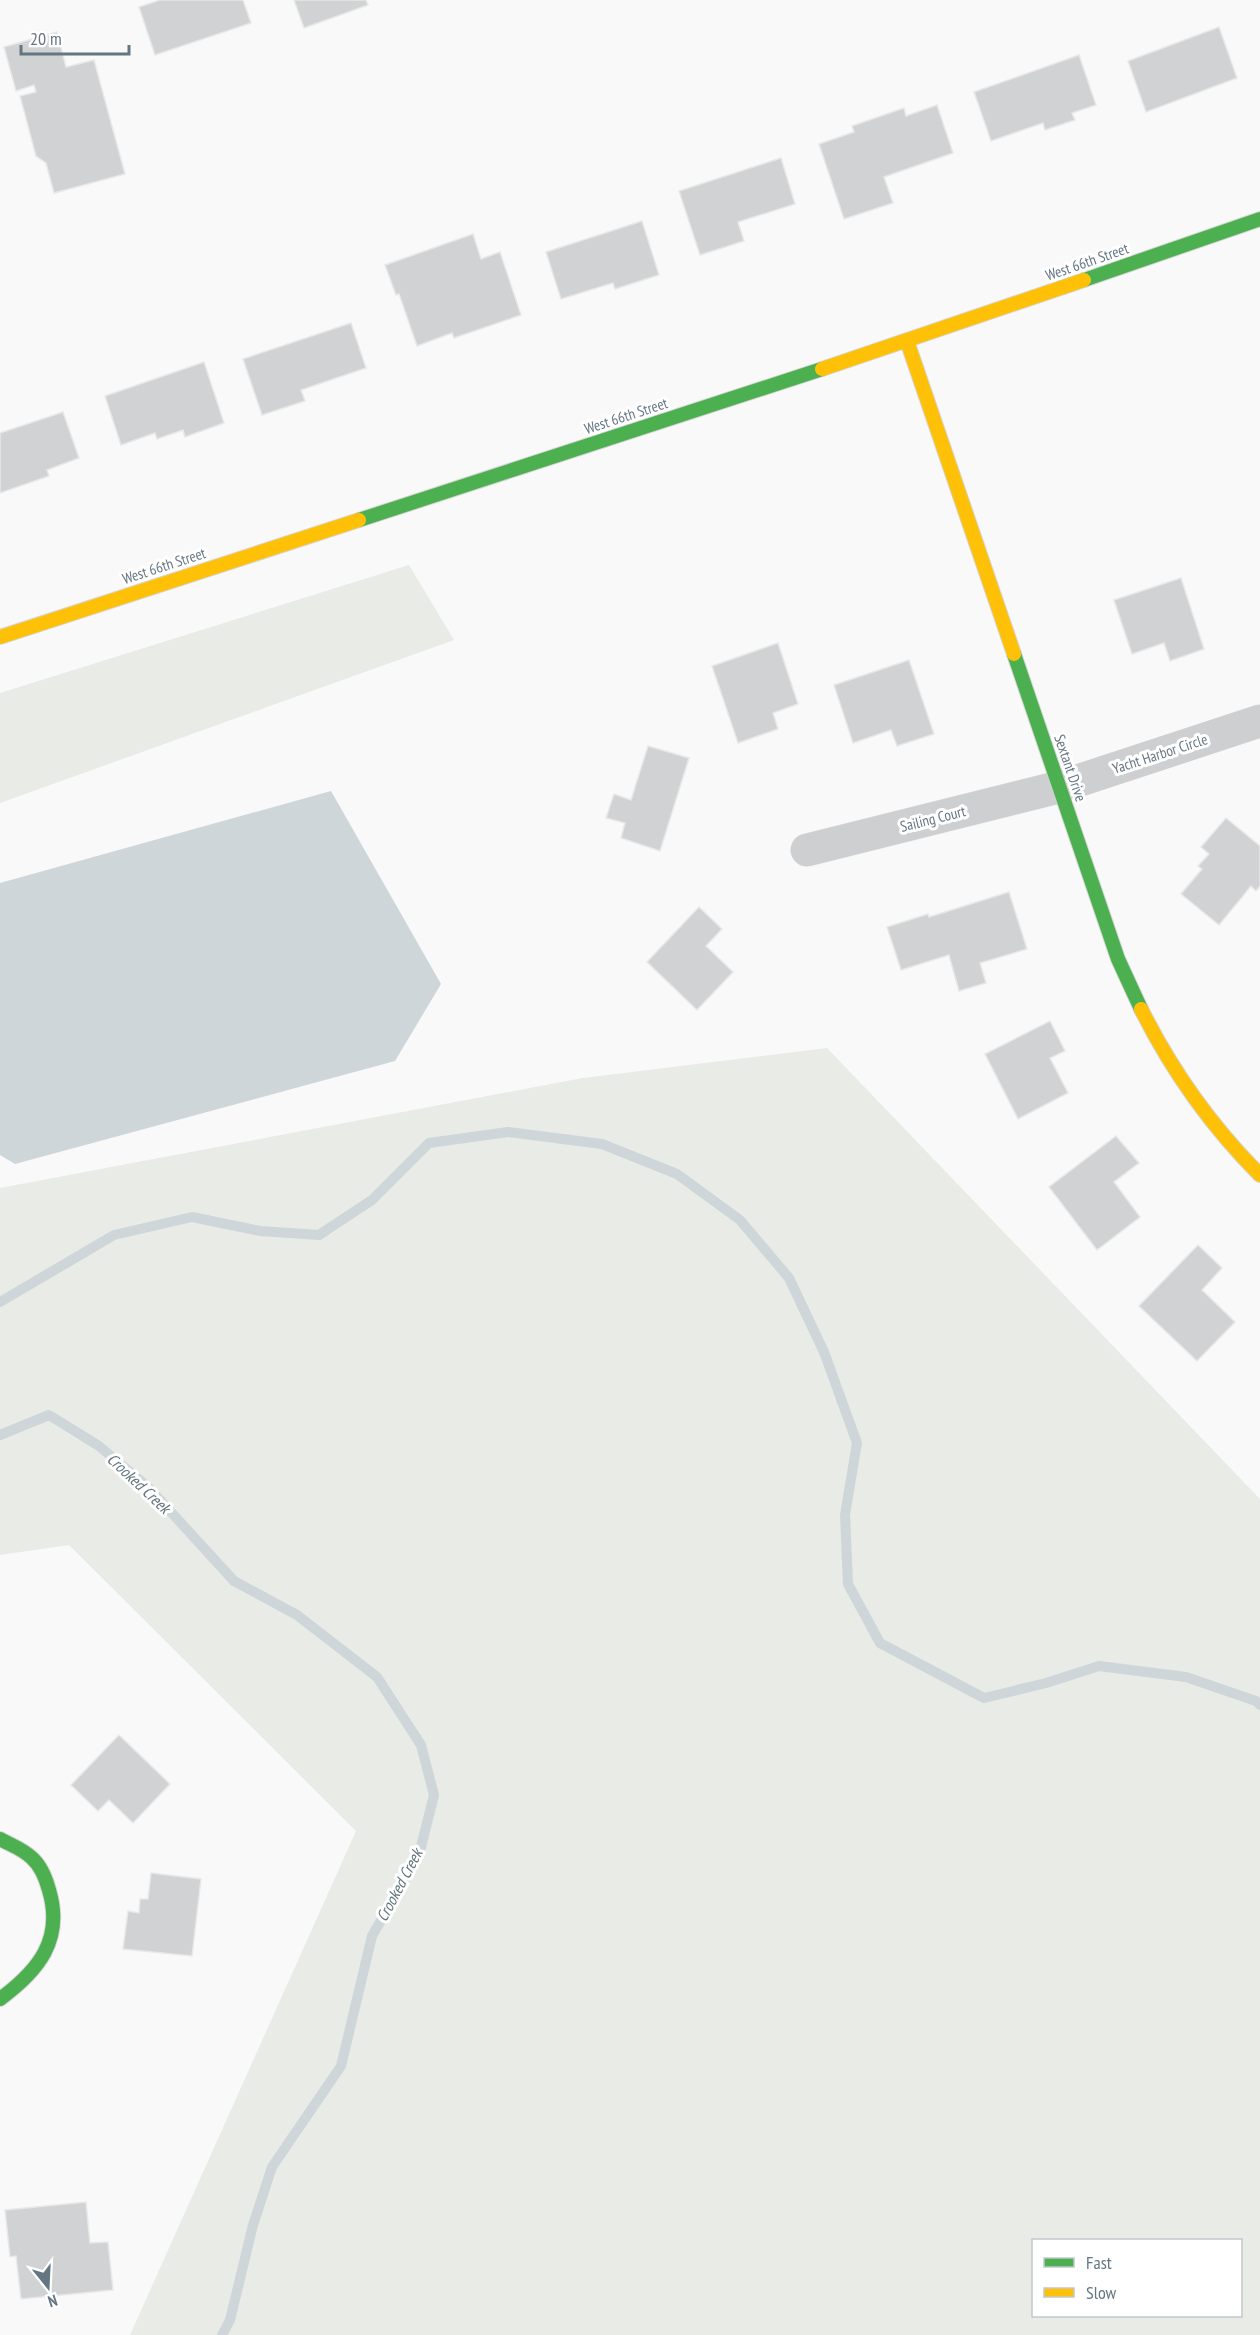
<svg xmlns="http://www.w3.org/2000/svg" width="1260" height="2335" viewBox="0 0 1260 2335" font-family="'PT Sans Narrow',sans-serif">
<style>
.green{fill:#e8ebe6;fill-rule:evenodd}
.water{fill:#ced6d9}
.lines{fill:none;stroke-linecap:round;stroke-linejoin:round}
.stream{stroke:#ced6d9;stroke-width:10}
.building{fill:#d0d2d3;stroke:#e8e8e8;stroke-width:1.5}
.fast-casing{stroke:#d5d6d7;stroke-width:16}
.slow-casing{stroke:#d5d6d7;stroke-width:16}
.street{stroke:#cecfd0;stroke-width:33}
.fast{stroke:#4caf50;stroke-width:14}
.slow{stroke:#ffc107;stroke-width:14}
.labels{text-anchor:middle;stroke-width:6;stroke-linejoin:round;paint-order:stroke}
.street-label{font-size:15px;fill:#657683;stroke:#fff}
.water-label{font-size:16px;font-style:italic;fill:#60757c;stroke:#fff}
</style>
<rect width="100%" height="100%" fill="#f9f9f9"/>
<g class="green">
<path d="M409 565 454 640 0 803V693Z"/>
<path d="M827 1048 1260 1499V2335H130L356 1831 69 1545 0 1555V1188L583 1078ZM1240 2240V2316H1034V2240Z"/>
</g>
<path class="water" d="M331 791 441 984 395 1061 15 1164 0 1155V883Z"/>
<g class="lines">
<g class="stream">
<path d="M0 1302 114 1235 192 1217 260 1231 319 1235 372 1200 429 1143 508 1132 602 1144 677 1174 740 1220 789 1278 824 1352 857 1443 845 1515 848 1584 880 1643 984 1698 1046 1683 1099 1666 1186 1677 1256 1701 1260 1705"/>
<path d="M0 1435 49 1415 99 1446 148 1487 234 1581 297 1615 377 1677 421 1745 434 1795 419 1855 372 1936 341 2066 272 2167 253 2225 230 2320 222 2335"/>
</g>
</g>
<g class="building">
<path d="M160 0H243L251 23 155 55 139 7Z"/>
<path d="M294 0H366L368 5 304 28Z"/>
<path d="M1219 27 1237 78 1146 112 1128 61Z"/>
<path d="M57 32 66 67 94 60 125 174 54 193 46 163 36 156 20 96 36 92 34 85 16 91 4 47Z"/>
<path d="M1079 55 1096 105 1072 113 1075 120 1045 130 1043 123 991 141 974 92Z"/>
<path d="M937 105 953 153 884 177 893 203 844 219 819 144 854 132 852 126 904 108 906 116Z"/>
<path d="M781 158 795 204 738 222 744 241 700 255 679 191Z"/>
<path d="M642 221 659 275 615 289 613 283 561 299 546 252Z"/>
<path d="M473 234 481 259 500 252 521 315 454 338 452 333 417 346 399 294 396 295 385 265Z"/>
<path d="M351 323 366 368 301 390 305 401 262 415 243 359Z"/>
<path d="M204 362 224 423 185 437 183 430 157 439 155 433 121 445 105 396Z"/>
<path d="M63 412 79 458 47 470 49 476 0 493V433Z"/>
<path d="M1181 578 1204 649 1170 661 1164 643 1132 654 1114 600Z"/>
<path d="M778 643 798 704 773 713 778 729 738 743 712 666Z"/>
<path d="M909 660 934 734 897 746 891 730 853 743 834 685Z"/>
<path d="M648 746 689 758 660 851 621 838 625 823 606 818 614 794 631 800Z"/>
<path d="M1226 818 1260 846V886L1256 891 1251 886 1219 925 1181 894 1202 869 1198 866 1209 854 1201 847Z"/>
<path d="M1009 892 1027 949 980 963 986 983 959 991 949 955 901 970 887 927 928 914 929 917Z"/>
<path d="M699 907 722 929 706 946 733 972 697 1010 647 962Z"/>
<path d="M1050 1021 1065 1051 1050 1058 1068 1093 1018 1119 985 1054Z"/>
<path d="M1116 1136 1139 1163 1114 1182 1140 1217 1097 1250 1049 1187Z"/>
<path d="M1198 1245 1222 1268 1202 1290 1235 1322 1197 1361 1139 1306Z"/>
<path d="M119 1735 170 1784 133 1823 109 1800 98 1811 71 1785Z"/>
<path d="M151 1873 201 1879 192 1956 123 1949 128 1911 139 1913 140 1899H148Z"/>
<path d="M86 2202 90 2243 108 2242 113 2290 21 2299 16 2256 10 2257 5 2210Z"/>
</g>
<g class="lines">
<defs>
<g id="fast">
<path d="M1084 280 1260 219"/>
<path d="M359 520 822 369"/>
<path d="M1014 654 1118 959 1141 1009"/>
<path d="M0 1839C11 1845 23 1849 32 1858 41 1866 46 1879 49 1890 64 1940 38 1971 0 1999"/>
</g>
<g id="slow">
<path d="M907 341 1014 654"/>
<path d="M822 369 1084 280"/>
<path d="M0 637 359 520"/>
<path d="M1141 1009C1172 1071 1211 1126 1260 1175"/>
</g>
</defs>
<use href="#fast" class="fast-casing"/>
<use href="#slow" class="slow-casing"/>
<path class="street" d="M807 850 1059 787 1260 721"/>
<use href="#fast" class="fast"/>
<use href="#slow" class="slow"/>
</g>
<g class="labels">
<g class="street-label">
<text transform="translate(1087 262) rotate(-19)" y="5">West 66th Street</text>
<text transform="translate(626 416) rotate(-18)" y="5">West 66th Street</text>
<text transform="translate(164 566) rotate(-18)" y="5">West 66th Street</text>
<text transform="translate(1160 754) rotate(-18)" y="5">Yacht Harbor Circle</text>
<text transform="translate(1070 768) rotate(71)" y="5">Sextant Drive</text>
<text transform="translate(933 819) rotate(-14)" y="5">Sailing Court</text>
</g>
<g class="water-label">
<text transform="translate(139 1483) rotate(43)" y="6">Crooked Creek</text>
<text transform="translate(399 1885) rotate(-62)" y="6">Crooked Creek</text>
</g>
</g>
<rect x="1032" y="2239" width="210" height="78" fill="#ffffff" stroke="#c1c8cd" stroke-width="1.5"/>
<rect x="1044" y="2258" width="30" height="9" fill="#4caf50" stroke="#c1c8cd" stroke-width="1.5"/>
<text x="1086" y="2269" font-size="18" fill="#657683">Fast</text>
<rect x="1044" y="2288" width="30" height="9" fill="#ffc107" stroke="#c1c8cd" stroke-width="1.5"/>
<text x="1086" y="2299" font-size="18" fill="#657683">Slow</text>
<g transform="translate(48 2287) rotate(162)" stroke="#ffffff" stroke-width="4.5" paint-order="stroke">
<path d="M0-4.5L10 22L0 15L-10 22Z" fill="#657683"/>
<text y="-9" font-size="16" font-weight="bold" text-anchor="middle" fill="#657683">N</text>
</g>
<path d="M21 45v9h108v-9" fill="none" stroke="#657683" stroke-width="3"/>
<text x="30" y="45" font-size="18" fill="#657683" stroke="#ffffff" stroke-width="4.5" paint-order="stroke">20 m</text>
</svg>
